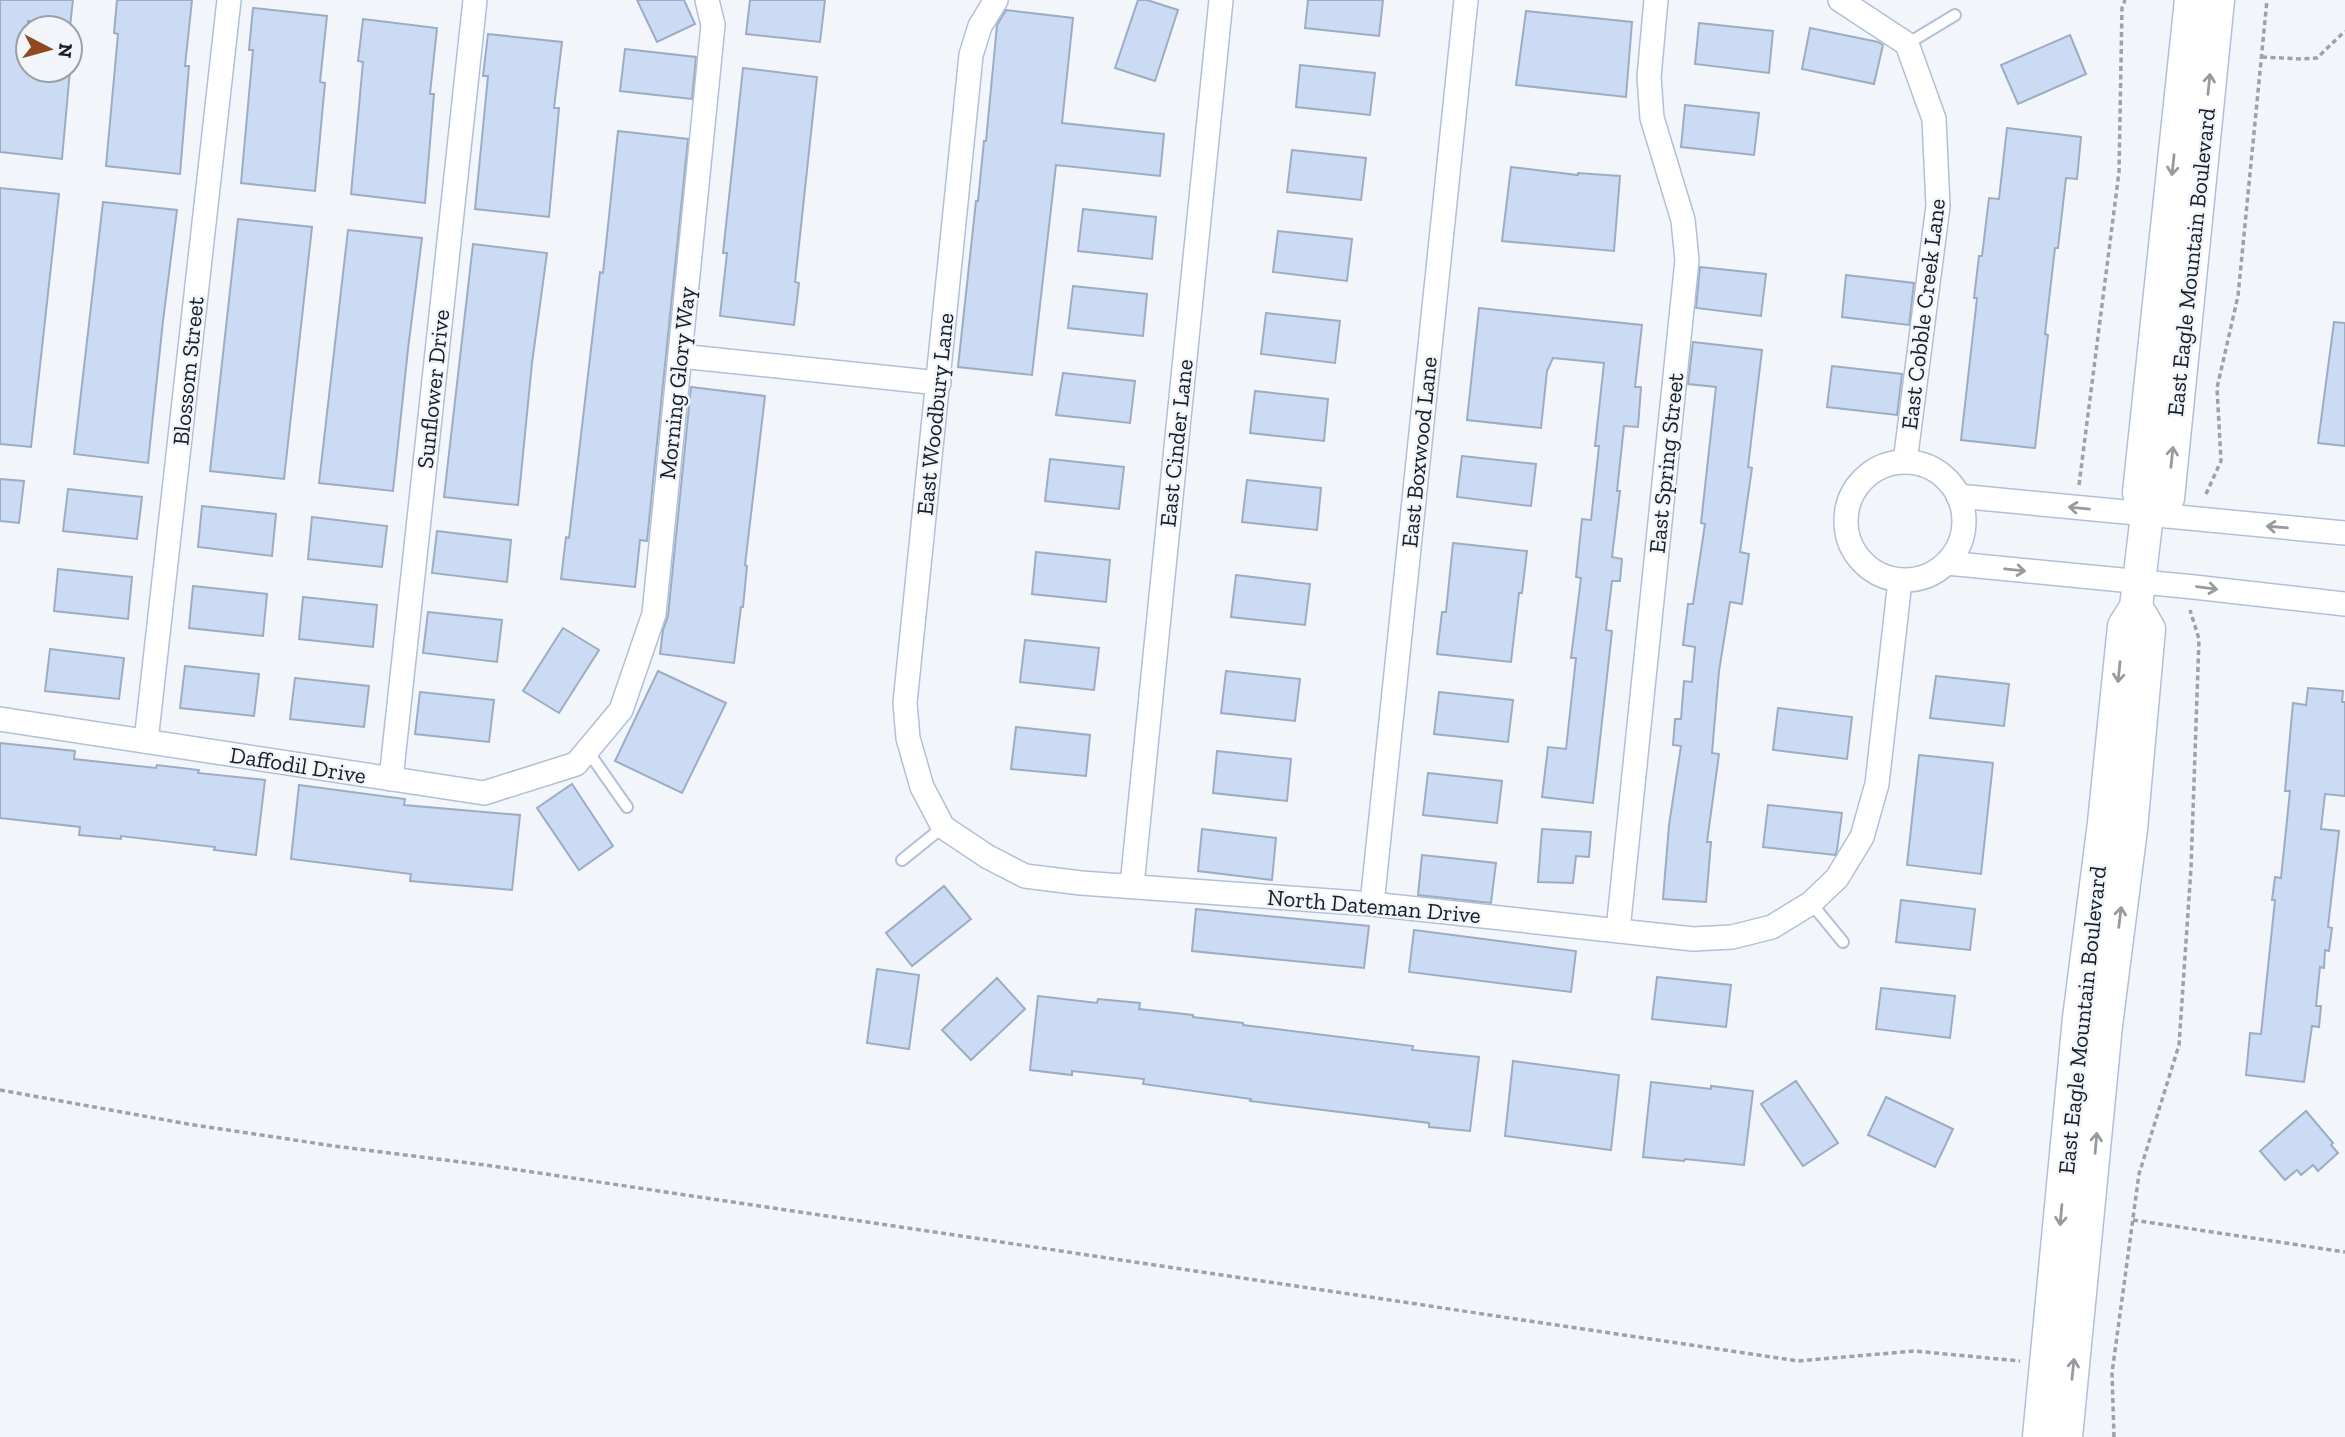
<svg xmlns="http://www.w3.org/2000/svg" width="2345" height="1437" viewBox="0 0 2345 1437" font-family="'Zilla Slab',serif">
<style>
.building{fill:#cadbf3;stroke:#9cacc3;stroke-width:2}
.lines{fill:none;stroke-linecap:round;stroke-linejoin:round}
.lane-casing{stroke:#b0c0d8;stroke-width:14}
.street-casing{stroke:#b0c0d8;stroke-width:26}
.secondary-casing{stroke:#b0c0d8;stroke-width:35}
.path{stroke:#9da2a8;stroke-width:3.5;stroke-dasharray:5 3.5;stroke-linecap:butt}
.lane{stroke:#fff;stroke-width:10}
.street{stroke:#fff;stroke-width:23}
.secondary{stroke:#fff;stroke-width:32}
.oneway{stroke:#979a9e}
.labels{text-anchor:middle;stroke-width:5;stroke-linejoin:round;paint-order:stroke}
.street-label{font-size:23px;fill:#181e27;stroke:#f2f6fb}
</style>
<rect width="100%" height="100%" fill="#f2f6fb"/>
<g class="building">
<path d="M0 0H73L70 26 28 21V70H70L62 159 0 152Z"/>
<path d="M117 0H192L185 66H189L180 174 106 166 118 34 114 33Z"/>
<path d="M637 0H684L695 24 657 42Z"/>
<path d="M750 0H825L820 42 746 34Z"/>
<path d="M1138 0H1147L1178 10 1155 81 1115 68Z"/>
<path d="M1308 0H1383L1379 36 1305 28Z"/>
<path d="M253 8 327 16 320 82 325 83 315 191 241 183 253 50H249Z"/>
<path d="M1006 10 1073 18 1062 123 1164 134 1160 176 1056 165 1032 375 958 367 976 201H978L984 141H986L997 25Z"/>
<path d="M1526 11 1632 22 1626 97 1516 85Z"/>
<path d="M363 19 437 28 430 94H434L425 203 351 194 363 62 358 61Z"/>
<path d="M1699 23 1773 31 1769 73 1695 64Z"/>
<path d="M1810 28 1878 42 1883 45 1874 84 1802 69Z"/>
<path d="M488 34 562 42 554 108H559L549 217 475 209 488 76H483Z"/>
<path d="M2070 35 2086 74 2018 104 2001 65Z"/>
<path d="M625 49 696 57 692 99 620 91Z"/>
<path d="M1300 65 1375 73 1370 115 1296 107Z"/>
<path d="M743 68 817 77 795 282 799 283 794 325 720 316 727 253H723Z"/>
<path d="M1685 105 1759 113 1754 155 1681 147Z"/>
<path d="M2007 128 2081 137 2077 179 2066 178 2058 248H2055L2045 334 2048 335 2035 448 1961 440 1977 298H1974L1979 256H1982L1989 198 1999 199Z"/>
<path d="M618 131 688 139 647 541 640 540 635 587 561 579 566 537 569 538 600 272 603 273Z"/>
<path d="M1292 150 1366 158 1361 200 1287 192Z"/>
<path d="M1511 167 1578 175V173L1620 176 1614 251 1502 241Z"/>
<path d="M0 188 59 194 31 447 0 444Z"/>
<path d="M103 202 177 210 163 321 148 463 74 454Z"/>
<path d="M1083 209 1156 217 1152 259 1078 251Z"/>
<path d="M238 219 312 227 284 479 210 471Z"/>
<path d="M348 230 422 238 408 349 393 491 319 483Z"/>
<path d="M1278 231 1352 239 1347 281 1273 272Z"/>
<path d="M473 244 547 253 532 363 518 505 444 497Z"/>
<path d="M1700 267 1766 274 1761 316 1696 308Z"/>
<path d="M1846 275 1914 283 1909 325 1842 317Z"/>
<path d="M1073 286 1147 294 1143 336 1068 328Z"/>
<path d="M1479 308 1642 325 1635 387H1641L1638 427 1624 426 1617 491H1620L1612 557 1622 559 1620 581H1612L1606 630 1612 631 1593 803 1542 797 1548 747 1566 749 1576 658H1571L1581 578 1576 577 1582 519 1591 520 1599 446H1595L1604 363 1553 358 1547 371 1541 428 1467 420Z"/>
<path d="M1266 313 1340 321 1335 363 1261 354Z"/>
<path d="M2334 322 2345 323V446L2318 443Z"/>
<path d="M1693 342 1762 350 1748 467 1752 468 1740 552 1749 554 1742 604 1730 602 1719 671 1712 753 1719 754 1707 842H1711L1706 902 1663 899 1669 825 1681 746 1673 745 1675 719H1681L1684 681 1692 682 1695 647 1683 645 1688 604H1693L1705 524 1701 523 1716 387 1688 384Z"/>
<path d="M1832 366 1902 374 1897 415 1827 407Z"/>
<path d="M1063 373 1135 381 1130 423 1056 415Z"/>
<path d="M691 387 765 396 745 565 747 566 743 607H741L734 663 660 654 663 630 668 616Z"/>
<path d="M1255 391 1328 399 1324 441 1250 433Z"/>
<path d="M1462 456 1536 464 1531 506 1457 497Z"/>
<path d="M1050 459 1124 467 1119 509 1045 501Z"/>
<path d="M0 479 24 481 19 523 0 521Z"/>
<path d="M1247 480 1321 488 1317 530 1242 522Z"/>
<path d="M68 489 142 497 137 539 63 531Z"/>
<path d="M202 506 276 514 272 556 198 547Z"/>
<path d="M312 517 387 526 382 567 308 559Z"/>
<path d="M437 531 511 540 507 582 432 573Z"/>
<path d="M1453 543 1527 551 1522 593H1519L1511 662 1437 654 1442 612H1446Z"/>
<path d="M1036 552 1110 560 1106 602 1032 594Z"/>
<path d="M58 569 132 577 128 619 54 611Z"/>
<path d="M1236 575 1310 584 1305 625 1231 617Z"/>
<path d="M193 586 267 594 263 636 189 628Z"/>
<path d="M303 597 377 605 373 647 299 639Z"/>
<path d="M428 612 502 620 497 662 423 653Z"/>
<path d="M563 628 599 650 559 713 523 691Z"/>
<path d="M1025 640 1099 648 1094 690 1020 682Z"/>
<path d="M50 649 124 658 119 699 45 691Z"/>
<path d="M185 666 259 674 254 716 180 708Z"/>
<path d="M658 671 726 703 682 793 615 761Z"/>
<path d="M1226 671 1300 679 1295 721 1221 713Z"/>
<path d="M1936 676 2009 684 2004 726 1930 718Z"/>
<path d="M295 678 369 686 364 727 290 719Z"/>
<path d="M2308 688 2343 691 2342 702H2345V796L2325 794 2321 829 2339 831 2328 927 2332 928 2329 951 2325 950 2324 968 2320 967 2316 1006H2321L2319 1027 2312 1026 2304 1082 2246 1075 2250 1033 2261 1034 2275 900H2272L2275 877 2281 878 2290 791H2285L2293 703 2306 705Z"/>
<path d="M420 692 494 700 489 742 415 734Z"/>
<path d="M1439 692 1513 700 1508 742 1434 734Z"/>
<path d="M1778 708 1852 717 1847 759 1773 750Z"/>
<path d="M1016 727 1090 735 1086 776 1011 769Z"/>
<path d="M0 743 75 751 74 759 156 768 157 765 199 770 198 773 265 780 256 855 214 850 215 847 121 836V839L79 835 80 827 0 818Z"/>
<path d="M1217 751 1291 759 1287 801 1213 793Z"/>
<path d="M1919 755 1993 763 1981 874 1907 865Z"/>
<path d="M1428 773 1502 781 1497 823 1423 815Z"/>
<path d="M572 784 613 846 579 870 537 808Z"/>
<path d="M299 785 405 799 404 805 520 815 512 890 410 881 411 874 291 859Z"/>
<path d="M1768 805 1842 813 1837 850 1835 855 1763 847Z"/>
<path d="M1202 829 1276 838 1272 880 1198 871Z"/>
<path d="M1542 829 1591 832 1589 857 1576 856 1573 883 1538 882Z"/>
<path d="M1422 855 1496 863 1491 903 1418 895Z"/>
<path d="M944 886 971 919 912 966 886 933Z"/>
<path d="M1901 900 1975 909 1970 950 1896 942Z"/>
<path d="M1196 909 1369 926 1364 968 1192 951Z"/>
<path d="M1414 930 1576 951 1571 992 1409 972Z"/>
<path d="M877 969 919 975 909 1049 867 1043Z"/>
<path d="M1657 977 1731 985 1726 1027 1652 1019Z"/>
<path d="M997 978 1025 1009 971 1060 942 1030Z"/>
<path d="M1881 988 1955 996 1950 1038 1876 1029Z"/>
<path d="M1038 996 1097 1003 1098 999 1140 1003 1139 1009 1193 1015V1017L1243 1023V1025L1413 1046 1412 1050 1479 1057 1470 1131 1429 1127V1123L1250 1101 1251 1099 1143 1084 1144 1079 1072 1071V1075L1030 1070Z"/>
<path d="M1513 1061 1619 1075 1611 1150 1505 1136Z"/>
<path d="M1796 1081 1838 1143 1803 1166 1761 1104Z"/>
<path d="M1651 1082 1711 1089V1086L1753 1091 1744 1165 1685 1159 1684 1161 1643 1157Z"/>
<path d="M1886 1097 1953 1129 1935 1167 1868 1135Z"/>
<path d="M2306 1111 2333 1143 2331 1145 2338 1153 2318 1171 2313 1165 2301 1175 2297 1170 2285 1180 2260 1151Z"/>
</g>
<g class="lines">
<defs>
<g id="lane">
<path d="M1907 44 1955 15"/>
<path d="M587 750 627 807"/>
<path d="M902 860 943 827"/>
<path d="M1811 903 1843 942"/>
</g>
<g id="street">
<path d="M996 0 980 26 971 55 905 703 908 738 922 787 943 827 988 857 1025 876 1081 883 1372 904 1693 939 1732 937 1772 927 1811 903 1837 878 1862 837 1877 784 1900 581"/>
<path d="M1840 0 1907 44 1934 119 1938 206 1905 462"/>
<path d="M680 356 939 383"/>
<circle cx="1905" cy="521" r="59"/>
<path d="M1958 496 2345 533"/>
<path d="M1947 563 2194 587 2345 604"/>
<path d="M0 719 484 793 576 764 621 710 654 614 713 25 707 0"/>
<path d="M146 741 229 0"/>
<path d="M391 779 475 0"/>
<path d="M1132 885 1221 0"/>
<path d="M1372 904 1466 0"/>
<path d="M1618 930 1687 260 1683 220 1652 118 1649 77 1656 0"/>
</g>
<g id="secondary">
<path d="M2147 515 2168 498 2218 0"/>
<path d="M2039 1437 2079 1018 2104 823 2124 626 2136 607 2139 582 2147 515 2139 493 2191 0"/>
<path d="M2066 1437 2106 1025 2131 829 2149 629 2136 607"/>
</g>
</defs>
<use href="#lane" class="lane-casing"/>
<use href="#street" class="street-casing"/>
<use href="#secondary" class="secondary-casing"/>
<g class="path">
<path d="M2262 57 2301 59 2317 58 2345 31"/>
<path d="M2079 485 2119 172 2122 8 2125 0"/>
<path d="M2206 494 2221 461 2217 388 2238 296 2267 0"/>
<path d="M0 1090 188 1124 334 1146 485 1165 1798 1361 1914 1351 2020 1361"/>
<path d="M2133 1220 2345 1252"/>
<path d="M2114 1437 2112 1373 2139 1174 2179 1045 2191 868 2199 639 2190 610"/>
</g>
<use href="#lane" class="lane"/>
<use href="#street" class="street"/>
<use href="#secondary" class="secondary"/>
</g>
<defs><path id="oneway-shaft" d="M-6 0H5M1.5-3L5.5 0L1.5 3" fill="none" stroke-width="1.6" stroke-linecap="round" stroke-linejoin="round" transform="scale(1.75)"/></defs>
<g class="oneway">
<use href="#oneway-shaft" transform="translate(2209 84) rotate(-84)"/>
<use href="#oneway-shaft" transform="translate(2173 165) rotate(96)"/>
<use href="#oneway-shaft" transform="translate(2172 457) rotate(-84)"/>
<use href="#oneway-shaft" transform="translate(2079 508) rotate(-174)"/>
<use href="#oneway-shaft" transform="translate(2277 527) rotate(-175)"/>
<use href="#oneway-shaft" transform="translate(2015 570) rotate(6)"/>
<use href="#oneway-shaft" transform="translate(2207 588) rotate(7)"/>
<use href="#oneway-shaft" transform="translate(2119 672) rotate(96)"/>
<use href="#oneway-shaft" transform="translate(2120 917) rotate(-83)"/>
<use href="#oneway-shaft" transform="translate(2096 1143) rotate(-85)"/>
<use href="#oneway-shaft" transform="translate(2061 1215) rotate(95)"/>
<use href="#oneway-shaft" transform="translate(2073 1369) rotate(-84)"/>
</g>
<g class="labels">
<g class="street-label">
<text transform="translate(2191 262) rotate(-84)" y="8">East Eagle Mountain Boulevard</text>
<text transform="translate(1923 314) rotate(-83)" y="8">East Cobble Creek Lane</text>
<text transform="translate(188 371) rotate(-84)" y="8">Blossom Street</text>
<text transform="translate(677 383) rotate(-84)" y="8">Morning Glory Way</text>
<text transform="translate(433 389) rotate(-84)" y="8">Sunflower Drive</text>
<text transform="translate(935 414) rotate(-84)" y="8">East Woodbury Lane</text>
<text transform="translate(1176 443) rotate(-84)" y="8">East Cinder Lane</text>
<text transform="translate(1419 452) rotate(-84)" y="8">East Boxwood Lane</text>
<text transform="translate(1666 463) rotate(-84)" y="8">East Spring Street</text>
<text transform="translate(298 765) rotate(9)" y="8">Daffodil Drive</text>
<text transform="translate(1374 906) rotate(5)" y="8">North Dateman Drive</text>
<text transform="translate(2082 1020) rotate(-84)" y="8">East Eagle Mountain Boulevard</text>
</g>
</g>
<g transform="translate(49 49) rotate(96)"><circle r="33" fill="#f2f6fb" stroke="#9ba0a6" stroke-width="2"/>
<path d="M0-5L12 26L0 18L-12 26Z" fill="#8f4921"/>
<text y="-10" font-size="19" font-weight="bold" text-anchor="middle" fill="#181e27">N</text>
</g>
</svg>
